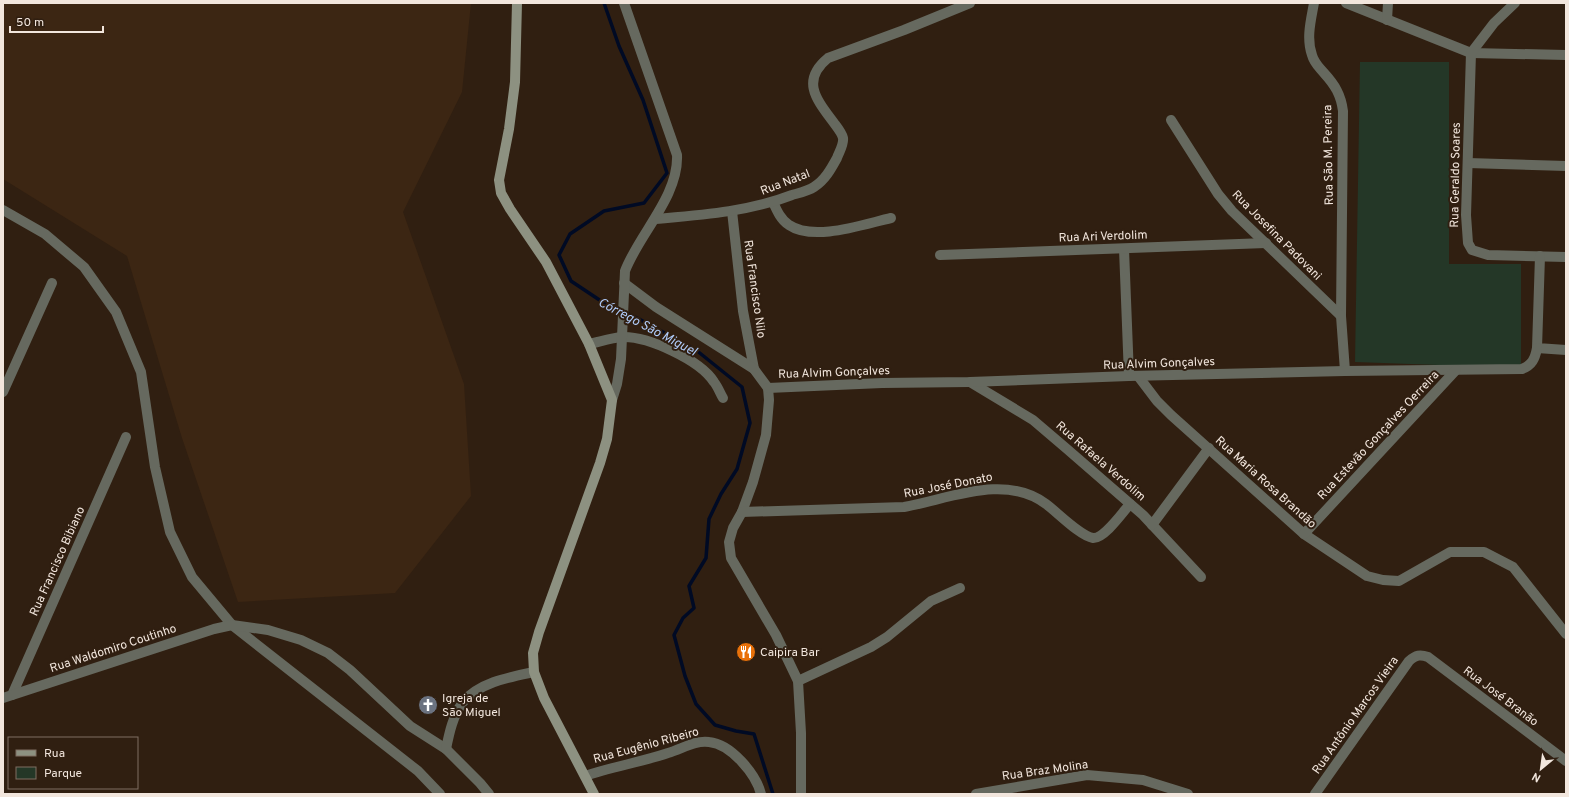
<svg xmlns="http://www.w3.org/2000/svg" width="1569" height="797" viewBox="0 0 1569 797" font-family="Overpass,sans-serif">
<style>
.built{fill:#3c2613}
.green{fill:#243727}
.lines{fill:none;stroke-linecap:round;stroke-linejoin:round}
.stream{stroke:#000a24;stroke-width:3.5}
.street{stroke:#66695f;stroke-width:10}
.secondary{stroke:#8d9181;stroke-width:10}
.labels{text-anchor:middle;stroke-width:4;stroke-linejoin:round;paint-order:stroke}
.street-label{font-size:12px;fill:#f2e6dd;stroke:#301f11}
.poi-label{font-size:12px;fill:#f2e6dd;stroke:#301f11;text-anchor:start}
.water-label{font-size:13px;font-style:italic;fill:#b0ccfa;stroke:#301f11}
</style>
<rect width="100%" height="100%" fill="#301f11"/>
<path class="built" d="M3 3H471L462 92 403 212 464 384 471 496 395 593 238 602 182 438 127 256 3 179Z"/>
<path class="green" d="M1360 62H1449V264H1521V368L1355 362Z"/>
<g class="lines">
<path class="stream" d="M604 3 619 46 643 100 667 173 644 203 604 211 570 234 559 255 571 281 601 301 639 319 696 350 742 387 750 423 737 469 721 494 709 519 706 558 689 586 694 608 683 618 674 635 685 676 696 704 715 725 736 731 754 734 773 794"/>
<g class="street">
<path d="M1314 3C1311 20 1306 38 1312 55 1314 63 1319 67 1324 73 1335 85 1341 95 1343 111L1341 316"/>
<path d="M1346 3 1471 53 1566 55"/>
<path d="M1515 3 1494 23 1471 53 1466 215 1468 243 1472 250 1488 255 1566 257"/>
<path d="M1387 20 1388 3"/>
<path d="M1171 120 1218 194 1232 211 1341 316 1345 371"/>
<path d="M1468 163 1566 166"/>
<path d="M773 202C777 211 781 220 789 225 814 242 864 224 891 218"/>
<path d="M3 210 45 234 84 267 116 312 141 372 155 467 170 532 192 577 232 625 418 771 440 794"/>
<path d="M732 211 743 311 754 369"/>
<path d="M655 219C701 215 748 212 792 195 799 193 808 191 814 187 825 180 831 169 837 158 839 152 844 145 843 138 842 133 837 127 834 123 817 100 800 81 828 58L904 30 970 3"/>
<path d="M1124 249 1129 376"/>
<path d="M940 255 1266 243"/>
<path d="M1540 256 1537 348 1566 350"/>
<path d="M624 283 656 307 754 369 768 388 769 400 766 435 753 482 742 512 733 528 729 542 731 558 776 635 798 681 801 733V794"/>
<path d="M589 344C599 342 611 338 622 337 648 336 700 360 714 382 718 387 720 393 723 398"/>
<path d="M1138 376 1157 401 1171 415 1304 534 1367 576 1383 580 1399 581 1450 552H1484L1513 567 1566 634"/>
<path d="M970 382 1033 420 1067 449 1143 515 1201 577"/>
<path d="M768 388 882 383 970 382 1129 376 1345 371 1522 369C1532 365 1535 359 1537 348"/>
<path d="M3 392 52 283"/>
<path d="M612 400 617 384 621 359 625 271C639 234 679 196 677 155L624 3"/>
<path d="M742 512 904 507C949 499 1005 473 1046 504 1057 512 1080 536 1093 538 1104 539 1123 512 1130 504"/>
<path d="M1152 525 1209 448"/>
<path d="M1304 534 1456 370"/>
<path d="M798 681 871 647 887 637 931 601 960 588"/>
<path d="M12 695 126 437"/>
<path d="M3 698 214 629 232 625 268 630 301 640 328 653 350 670 410 726 446 749 480 783 489 794"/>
<path d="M446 749C449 734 453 715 463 702 480 682 510 677 534 672"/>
<path d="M585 776C612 767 641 762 668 753 682 749 695 740 709 742 731 744 756 774 761 794"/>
<path d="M976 794 1087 775 1143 780 1188 794"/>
<path d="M1315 794 1409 661C1416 655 1420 654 1428 657L1566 761"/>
</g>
<path class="secondary" d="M517 3 515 82 509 129 499 180 501 193 510 209 546 262 589 344 612 400 607 439 600 463 539 632 533 653 534 672 544 698 594 794"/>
</g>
<defs>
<symbol id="restaurant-disc" viewBox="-11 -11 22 22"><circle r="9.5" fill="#e8710a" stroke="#301f11"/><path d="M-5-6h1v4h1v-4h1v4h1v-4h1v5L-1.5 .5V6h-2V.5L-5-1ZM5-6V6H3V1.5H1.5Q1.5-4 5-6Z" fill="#fff"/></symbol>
<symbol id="church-disc" viewBox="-11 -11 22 22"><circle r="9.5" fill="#6b7280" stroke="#301f11"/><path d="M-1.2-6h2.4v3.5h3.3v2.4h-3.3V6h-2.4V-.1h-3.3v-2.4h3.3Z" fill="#fff"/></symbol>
</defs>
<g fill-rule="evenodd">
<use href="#restaurant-disc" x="735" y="641" width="22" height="22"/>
<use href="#church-disc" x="417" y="694" width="22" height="22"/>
</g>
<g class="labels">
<g class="street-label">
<text transform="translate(1328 155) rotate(-91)" y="4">Rua São M. Pereira</text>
<text transform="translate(1455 175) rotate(-89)" y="4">Rua Geraldo Soares</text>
<text transform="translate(785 182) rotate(-21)" y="4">Rua Natal</text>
<text transform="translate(1277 235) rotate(45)" y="4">Rua Josefina Padovani</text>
<text transform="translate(1103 236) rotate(-2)" y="4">Rua Ari Verdolim</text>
<text transform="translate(755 289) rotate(82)" y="4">Rua Francisco Nilo</text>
<text transform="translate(1159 363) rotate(-2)" y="4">Rua Alvim Gonçalves</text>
<text transform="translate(834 372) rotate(-2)" y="4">Rua Alvim Gonçalves</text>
<text transform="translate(1378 435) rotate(-47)" y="4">Rua Estevão Gonçalves Oerreira</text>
<text transform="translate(1101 461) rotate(41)" y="4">Rua Rafaela Verdolim</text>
<text transform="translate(1266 482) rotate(42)" y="4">Rua Maria Rosa Brandão</text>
<text transform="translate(948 485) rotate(-11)" y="4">Rua José Donato</text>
<text transform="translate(57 561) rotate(-66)" y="4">Rua Francisco Bibiano</text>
<text transform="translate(113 648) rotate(-18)" y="4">Rua Waldomiro Coutinho</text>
<text transform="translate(1501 696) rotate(37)" y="4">Rua José Branão</text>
<text transform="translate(1355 715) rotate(-55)" y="4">Rua Antônio Marcos Vieira</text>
<text transform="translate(646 745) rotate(-15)" y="4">Rua Eugênio Ribeiro</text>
<text transform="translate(1045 770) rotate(-8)" y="4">Rua Braz Molina</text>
</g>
<g class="poi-label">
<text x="760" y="656">Caipira Bar</text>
<text x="442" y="702">Igreja de<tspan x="442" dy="14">São Miguel</tspan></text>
</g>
<g class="water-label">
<text transform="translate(648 326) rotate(28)" y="5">Córrego São Miguel</text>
</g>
</g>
<rect width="1569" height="797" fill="none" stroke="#f2e6dd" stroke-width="8"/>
<rect x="8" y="737" width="130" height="52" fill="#301f11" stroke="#7e6f63"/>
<rect x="16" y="750" width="20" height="6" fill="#8d9181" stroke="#7e6f63"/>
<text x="44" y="757" font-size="12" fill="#f2e6dd">Rua</text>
<rect x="16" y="767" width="20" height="12" fill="#243727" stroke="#7e6f63"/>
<text x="44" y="777" font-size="12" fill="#f2e6dd">Parque</text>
<g transform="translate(1541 769) rotate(209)" stroke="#301f11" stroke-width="3" paint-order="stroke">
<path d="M0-3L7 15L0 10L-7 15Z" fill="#f2e6dd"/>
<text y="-6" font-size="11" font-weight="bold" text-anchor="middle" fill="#f2e6dd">N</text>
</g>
<path d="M10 26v6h93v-6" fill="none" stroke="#f2e6dd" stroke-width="2"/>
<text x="16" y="26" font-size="12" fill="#f2e6dd" stroke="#301f11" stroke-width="3" paint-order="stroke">50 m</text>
</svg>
